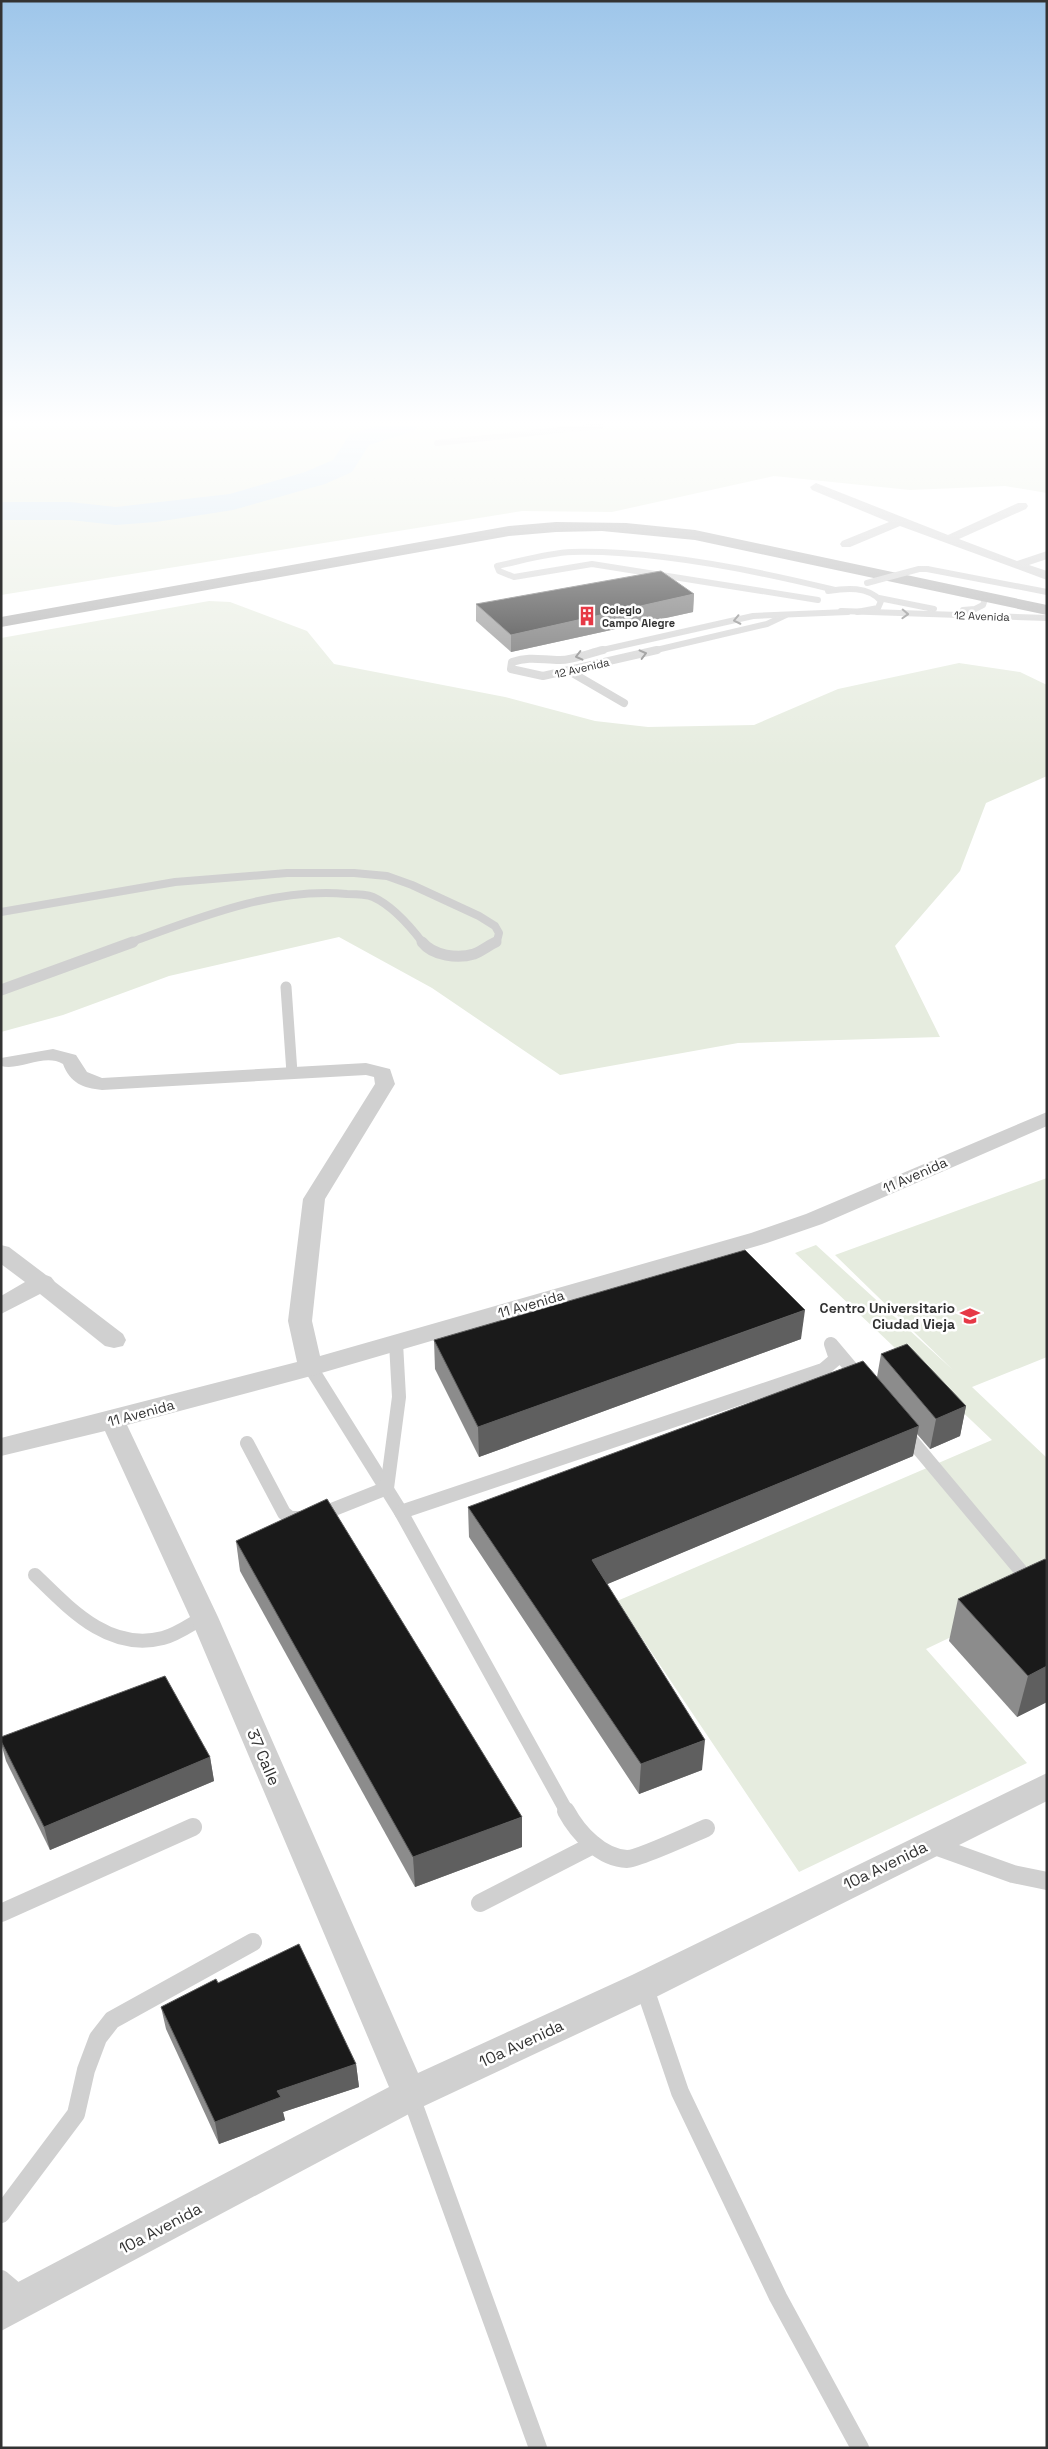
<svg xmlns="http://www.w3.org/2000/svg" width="1048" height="2449" viewBox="0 0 1048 2449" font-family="'Space Grotesk',sans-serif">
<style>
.green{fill:#e6ecdf}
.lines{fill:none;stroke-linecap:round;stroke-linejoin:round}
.river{fill:#cfe2ee;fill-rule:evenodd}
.lane-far4{stroke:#d0d0d0;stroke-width:6}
.lane-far3{stroke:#d0d0d0;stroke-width:8}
.lane-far2{stroke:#d0d0d0;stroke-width:11}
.lane-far1{stroke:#d0d0d0;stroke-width:14}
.lane{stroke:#d0d0d0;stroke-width:18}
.street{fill:#d0d0d0;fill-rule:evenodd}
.primary{fill:#ababab;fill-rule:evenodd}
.lane-bridge{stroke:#d0d0d0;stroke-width:6}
.wall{fill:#8c8c8c}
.shaded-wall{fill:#5f5f5f}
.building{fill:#1a1a1a;stroke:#5f5f5f}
.oneway{stroke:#7a7a7a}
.labels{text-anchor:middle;stroke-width:5;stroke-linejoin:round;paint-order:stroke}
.far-poi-label{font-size:11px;font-weight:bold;fill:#333;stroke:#fff;text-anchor:start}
.far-street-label{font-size:11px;fill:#333;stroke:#fff}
.street-label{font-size:14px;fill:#333;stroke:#fff}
.poi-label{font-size:14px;font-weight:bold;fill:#333;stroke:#fff;text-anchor:end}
.near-street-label{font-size:16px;fill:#333;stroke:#fff}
</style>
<rect width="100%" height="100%" fill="#fff"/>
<g class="green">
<path d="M1 426H1047V493L1005 486 910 490 774 476 612 512 522 511 1 595Z"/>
<path d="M209 601 230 602 307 631 334 664 505 697 595 721 648 727 754 725 838 689 959 663 1020 672 1047 685V776L986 803 960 871 895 946 940 1037 738 1043 560 1075 432 988 339 937 169 976 63 1015 1 1032V638Z"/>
<path d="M1047 1178V1357L972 1387 1047 1458V1591L926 1649 1027 1763 799 1872 617 1601 992 1440 795 1253 816 1245 953 1370 835 1255Z"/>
</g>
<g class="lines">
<path class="river" d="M378 426H418L414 431 369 445 352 472 325 484 233 510 156 522 116 525 70 520H1V502H70L116 507 230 494 305 472 333 460 350 434Z"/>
<g class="lane-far4">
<path d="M437 443 600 426"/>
<path d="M927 569 1047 592"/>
<path d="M828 591C846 588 868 586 881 601L878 608 857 612"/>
<path d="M879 598 934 609"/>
<path d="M818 600 592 564 514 577 499 571 497 566C521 561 547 553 572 552 655 550 754 570 835 590"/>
<path d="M963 610 975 609 983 605 986 596"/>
<path d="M841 611 1047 618"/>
<path d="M598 651 753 616 848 612"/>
<path d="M652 651 767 624 786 615"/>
</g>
<g class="lane-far3">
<path d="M603 650C590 653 573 660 560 660 541 660 531 656 512 662L511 669 543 676 657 650"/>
<path d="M569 671 624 703"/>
<path d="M1 912 175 882 287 873H354L387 876 412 885 479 916 495 926 499 933 497 941 494 943"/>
<path d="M129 943C198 918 273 887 347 894 355 894 366 894 373 897 393 906 410 926 423 943"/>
</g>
<g class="lane-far2">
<path d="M422 942C433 956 458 959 474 954 482 951 489 945 496 942"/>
<path d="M286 987 292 1073"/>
<path d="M1 990 133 942"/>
</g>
<g class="lane-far1">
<path d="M311 1368 401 1512 567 1812"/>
<path d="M907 1435 1047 1602"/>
<path d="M247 1443 284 1513 290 1518H304"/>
<path d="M401 1512 823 1370 836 1359 831 1344 858 1376"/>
<path d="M319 1515 387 1488 399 1397 396 1343"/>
<path d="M35 1575C70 1609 109 1652 163 1638 178 1634 191 1624 204 1617"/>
</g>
<g class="lane">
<path d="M566 1811C578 1833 601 1858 627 1859 638 1859 692 1834 706 1828"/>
<path d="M935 1846 1013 1874 1047 1881"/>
<path d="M480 1903 593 1845"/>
<path d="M1 1913 193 1827"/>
<path d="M644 1986 680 2092 778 2297 860 2448"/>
<path d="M411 2097 538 2448"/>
<path d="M1 2214 76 2114 86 2070 98 2038 112 2020 253 1942"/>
<path d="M1 2279 20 2295"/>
</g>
<g class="street">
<path d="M816 483 948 535 1018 503H1026L1028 506 1026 509 959 539 1017 561 1047 551V559L1029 565 1047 571V580L900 526 850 547H842L840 544 842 541 889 522 812 490 810 487Z"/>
<path d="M53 1049 76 1055 87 1072 102 1078 366 1063 390 1069 395 1084 325 1199 312 1321 320 1356 751 1233 806 1214 1047 1112V1126L822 1224 767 1243 311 1376 127 1425 218 1617 418 2073 632 1975 1047 1773V1801L656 1997 422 2107 1 2331V2291L389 2087 190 1617 105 1431 1 1456V1438L297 1362 288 1321 303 1199 375 1084 374 1077 366 1075 102 1090C83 1088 70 1083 63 1064 44 1053 21 1071 1 1066V1058Z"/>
<path d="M1 1245 9 1247 46 1275 51 1277 55 1282 123 1334 126 1340 123 1346 114 1348 105 1346 40 1294 1 1314V1296L25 1282 1 1264Z"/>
</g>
<path class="primary" d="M556 522 626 523 695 530 1047 605V615L695 540 602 531 556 532 509 536 1 627V617L509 526Z"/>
<path class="lane-bridge" d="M867 583 919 569H927"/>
</g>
<g class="wall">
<path d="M694 594 693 612 511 652 476 621V604Z"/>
<path d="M801 1339 479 1457 435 1369 434 1340Z"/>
<path d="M881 1354 966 1406 960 1436 930 1449 917 1434 913 1456 607 1584 702 1770 639 1794 469 1537 468 1507 877 1377Z"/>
<path d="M236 1541 522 1847 415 1887 240 1571Z"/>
<path d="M1047 1561V1702L1017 1717 949 1641 958 1599Z"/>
<path d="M1 1737 210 1757 214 1781 50 1850 6 1761 1 1743Z"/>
<path d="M218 1983 356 2064 359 2087 283 2112 285 2120 219 2144 166 2029 161 2007Z"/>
</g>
<g class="shaded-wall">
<path d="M694 594 693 612 511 652V635Z"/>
<path d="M805 1310 801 1339 479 1457 478 1427Z"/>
<path d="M966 1406 960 1436 930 1449 936 1419Z"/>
<path d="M919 1426 913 1456 591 1591 592 1560Z"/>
<path d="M1047 1666V1702L1017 1717 1028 1676Z"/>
<path d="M705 1740 702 1770 639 1794 641 1764Z"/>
<path d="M210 1757 214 1781 50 1850 44 1827Z"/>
<path d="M522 1817V1847L415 1887 413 1857Z"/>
<path d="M356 2064 359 2087 283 2112 285 2120 219 2144 215 2122 277 2091Z"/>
</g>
<g class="building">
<path d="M661 571 694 594 511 635 476 604Z"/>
<path d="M745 1250 805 1310 478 1427 434 1340Z"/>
<path d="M907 1344 966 1406 936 1419 881 1354Z"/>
<path d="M863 1361 919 1426 592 1560 705 1740 641 1764 468 1507Z"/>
<path d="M327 1499 522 1817 413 1857 236 1541Z"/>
<path d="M1045 1559 1047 1561V1666L1028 1676 958 1599Z"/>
<path d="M165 1676 210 1757 44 1827 1 1741V1737Z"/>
<path d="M299 1944 356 2064 277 2091 281 2097 215 2122 161 2007 216 1979 218 1983Z"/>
</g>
<defs><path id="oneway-chevron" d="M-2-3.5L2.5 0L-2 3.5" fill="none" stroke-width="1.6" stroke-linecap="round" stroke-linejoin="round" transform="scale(1.25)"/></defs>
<g class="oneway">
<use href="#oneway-chevron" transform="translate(905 614) rotate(2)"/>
<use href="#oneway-chevron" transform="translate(737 620) rotate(168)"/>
<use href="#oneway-chevron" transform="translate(643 654) rotate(-14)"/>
<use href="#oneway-chevron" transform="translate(579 656) rotate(166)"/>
</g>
<linearGradient id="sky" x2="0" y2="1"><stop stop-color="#9ec6ea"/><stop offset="0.55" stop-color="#fff"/><stop offset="1" stop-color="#fff" stop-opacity="0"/></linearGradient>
<rect width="1048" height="769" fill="url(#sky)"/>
<defs>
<symbol id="building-bare" viewBox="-9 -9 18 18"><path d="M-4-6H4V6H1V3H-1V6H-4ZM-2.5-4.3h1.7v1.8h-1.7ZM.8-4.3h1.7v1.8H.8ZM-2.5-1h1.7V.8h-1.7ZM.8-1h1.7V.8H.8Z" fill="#e63946" stroke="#fff" stroke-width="2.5" paint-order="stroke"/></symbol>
<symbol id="university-bare" viewBox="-9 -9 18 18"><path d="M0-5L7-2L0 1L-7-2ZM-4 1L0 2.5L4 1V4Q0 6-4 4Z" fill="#e63946" stroke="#fff" stroke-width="2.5" paint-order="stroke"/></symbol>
</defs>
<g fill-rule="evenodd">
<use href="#building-bare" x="573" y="602" width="28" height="28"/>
<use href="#university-bare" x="956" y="1302" width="28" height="28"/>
</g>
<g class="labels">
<g class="far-poi-label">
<text x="602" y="614">Colegio<tspan x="602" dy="13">Campo Alegre</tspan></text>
</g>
<g class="far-street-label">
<text transform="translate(982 616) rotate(2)" y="4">12 Avenida</text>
<text transform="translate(582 668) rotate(-13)" y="4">12 Avenida</text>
</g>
<g class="street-label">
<text transform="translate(915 1175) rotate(-24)" y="5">11 Avenida</text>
<text transform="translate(531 1304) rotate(-16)" y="5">11 Avenida</text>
<text transform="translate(141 1413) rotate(-15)" y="5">11 Avenida</text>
</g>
<g class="poi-label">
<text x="955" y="1313">Centro Universitario<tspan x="955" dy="16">Ciudad Vieja</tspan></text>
</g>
<g class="near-street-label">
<text transform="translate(264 1757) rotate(67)" y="6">37 Calle</text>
<text transform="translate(885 1865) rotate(-26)" y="6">10a Avenida</text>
<text transform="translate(521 2043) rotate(-25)" y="6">10a Avenida</text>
<text transform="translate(160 2228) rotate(-28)" y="6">10a Avenida</text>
</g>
</g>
<rect width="1048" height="2449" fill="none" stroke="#333333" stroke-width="5"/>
</svg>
